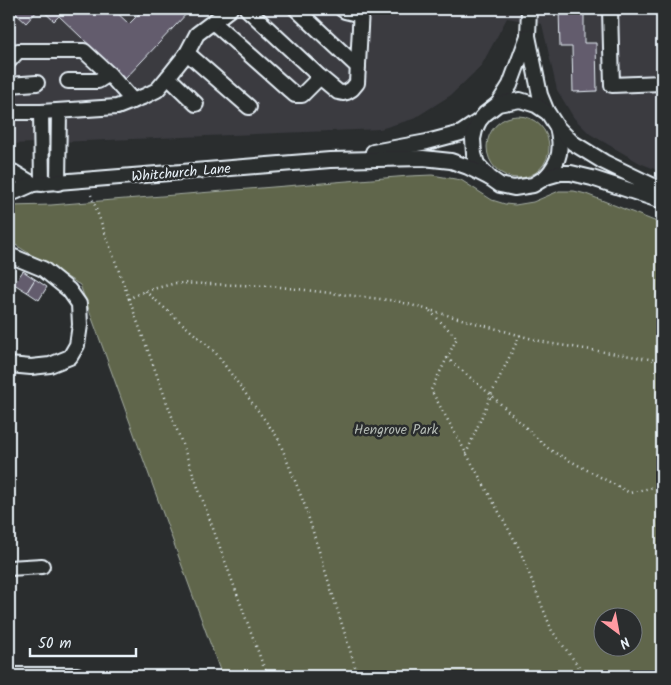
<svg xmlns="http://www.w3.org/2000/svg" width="671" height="685" viewBox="0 0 671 685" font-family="Kalam,sans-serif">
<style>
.built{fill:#3b3b41}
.green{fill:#60664c;stroke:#a4aca2;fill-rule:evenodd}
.building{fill:#635c6d;stroke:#e8f1f8}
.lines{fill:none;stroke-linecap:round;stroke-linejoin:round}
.minor-casing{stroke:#e8f1f8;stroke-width:18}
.path{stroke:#e8f1f8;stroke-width:2.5;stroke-dasharray:1 4;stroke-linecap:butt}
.minor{stroke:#2a2d2e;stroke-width:14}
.labels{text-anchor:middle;stroke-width:5;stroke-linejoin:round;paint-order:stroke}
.street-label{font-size:14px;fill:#e8f1f8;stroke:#2a2d2e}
.park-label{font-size:14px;fill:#b2b9b3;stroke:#2a2d2e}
</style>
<rect width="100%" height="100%" fill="#2a2d2e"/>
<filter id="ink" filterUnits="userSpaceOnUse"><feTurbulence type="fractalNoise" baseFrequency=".02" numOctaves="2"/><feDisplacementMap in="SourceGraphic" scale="10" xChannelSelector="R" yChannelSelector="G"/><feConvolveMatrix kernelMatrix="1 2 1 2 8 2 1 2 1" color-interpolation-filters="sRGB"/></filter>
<g filter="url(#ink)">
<path class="built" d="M9 9H662V172L640 163 590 134 574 118 557 90 542 24 507 18 481 66 451 95 413 119 380 129 9 144Z"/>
<g class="green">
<circle cx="518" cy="147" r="31"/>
<path d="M432 175 461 180 492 200 505 204 515 205 533 202 559 191H574L586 194 662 224V676H222L80 285 14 244H9V206L51 205 409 176ZM604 618H634V648H604Z"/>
</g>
<g class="building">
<path d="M9 9H39L26 23 14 12 9 17Z"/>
<path d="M41 9H113L129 24 144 9H191L125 79 59 16 54 21Z"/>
<path d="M559 9H584V43H596L597 91 573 92 572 47H560Z"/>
<path d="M23 271 35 279 27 292 14 284Z"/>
<rect x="9" y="274" width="3" height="23"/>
<path d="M35 279 47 287 39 300 27 292Z"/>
</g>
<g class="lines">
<defs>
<g id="minor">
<path d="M247 9 320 77 338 92 343 93 347 92 352 89 357 83 361 9"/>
<path d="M296 9 358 67"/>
<path d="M342 9 345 11 361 15"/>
<path d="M610 9 612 85 662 83"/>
<path d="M213 22 295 95H302L320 77"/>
<path d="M528 36 529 9"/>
<path d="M187 53 249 107"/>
<path d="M9 61 18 51H84L109 74 133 101"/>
<path d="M168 77 196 104"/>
<path d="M68 81H98L109 74"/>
<path d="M9 85 37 83"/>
<path d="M498 104 510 85 528 36 540 95 547 112"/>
<path d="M9 112H41L117 107 145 96 157 90 168 77 187 53 197 34 230 9"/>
<path d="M41 112 42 184"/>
<path d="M373 152 427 142 461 133 479 121"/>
<path d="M9 172H13L33 184"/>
<path d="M546 177C561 160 562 148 557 127"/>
<path d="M58 183 59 111"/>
<path d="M662 190 604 162 573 143 557 127 548 113 536 105 520 100 498 104 485 114 479 121 475 130 473 139 474 154 477 164 490 178 500 185 514 188 533 185 546 177 560 173H571L592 178 662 201"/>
<path d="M9 192H15L33 184 330 160 423 158 451 161 468 167 490 178"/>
<path d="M9 257H14L43 269 69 290 79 304 80 325 77 345 70 357 50 365 31 367 9 365"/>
<path d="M9 568 42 566"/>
<path d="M9 675H77V676"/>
</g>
</defs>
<use href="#minor" class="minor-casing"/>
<g class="path">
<path d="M91 195 267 676"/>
<path d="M145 291 215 352 278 438 305 506 358 676"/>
<path d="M128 299 145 291 176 283 272 286 397 301 547 343 662 361"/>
<path d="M430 311 457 338 431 390 519 548 552 631 586 676"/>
<path d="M447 358 491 395 550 450 630 493 662 485"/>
<path d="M466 454 491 395 520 335"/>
</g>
<use href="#minor" class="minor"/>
</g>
</g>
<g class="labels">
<g class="street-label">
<text transform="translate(181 172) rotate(-5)" y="5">Whitchurch Lane</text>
</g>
<g class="park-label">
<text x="396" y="434">Hengrove Park</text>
</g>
</g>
<rect width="671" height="685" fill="none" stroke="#2a2d2e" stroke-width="30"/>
<rect x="15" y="15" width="641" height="655" fill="none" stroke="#e8f1f8" stroke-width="2" filter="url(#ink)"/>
<g transform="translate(618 632) rotate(148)"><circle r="24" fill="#2a2d2e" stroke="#767b7f"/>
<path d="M0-4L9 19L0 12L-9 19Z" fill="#ff9aa2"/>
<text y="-8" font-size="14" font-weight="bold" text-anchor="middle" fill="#e8f1f8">N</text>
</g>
<path d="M30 648v8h106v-8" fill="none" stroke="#e8f1f8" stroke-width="2.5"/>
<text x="38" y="648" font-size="15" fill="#e8f1f8" stroke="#2a2d2e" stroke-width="4" paint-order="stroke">50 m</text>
</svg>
